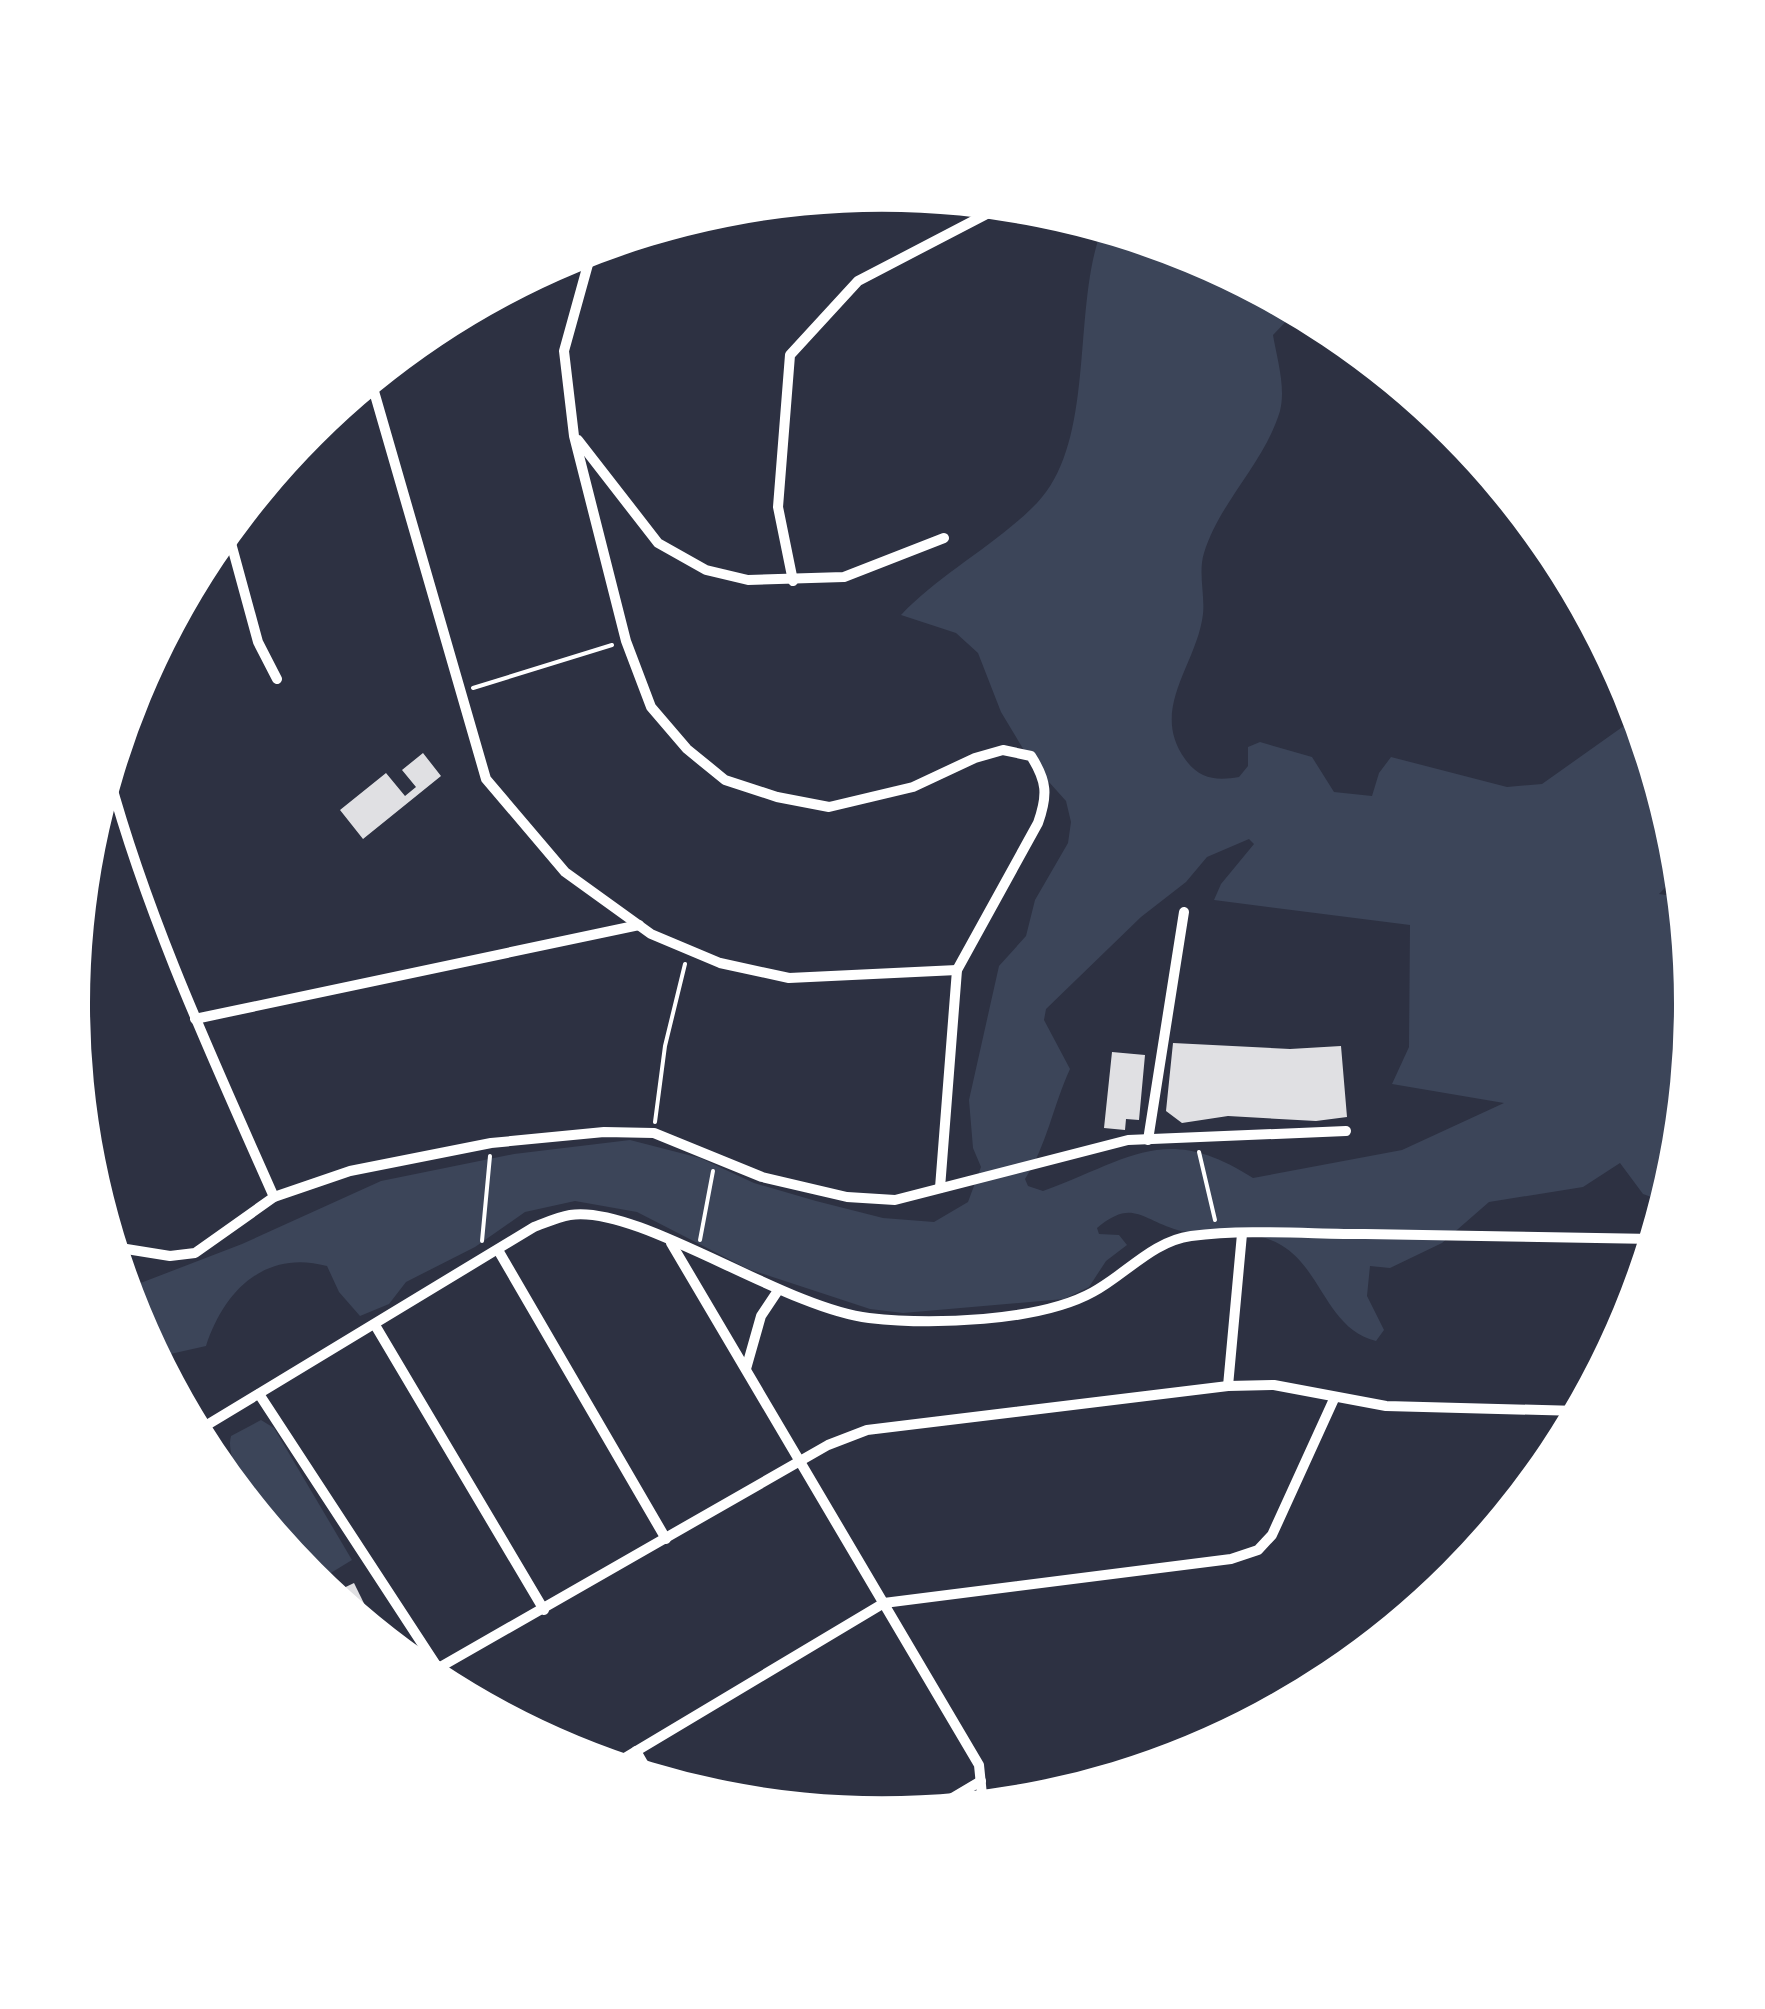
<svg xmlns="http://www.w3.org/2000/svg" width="1765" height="2009" viewBox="0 0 1765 2009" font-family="'Public Sans',sans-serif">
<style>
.green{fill:#3c4559;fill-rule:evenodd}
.building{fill:#e0e0e3}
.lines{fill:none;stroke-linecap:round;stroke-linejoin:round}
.path{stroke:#fff;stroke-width:4}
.minor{stroke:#fff;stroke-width:10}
</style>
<rect width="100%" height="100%" fill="#2d3142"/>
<g class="green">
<path d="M1102 229 1193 256 1296 311 1273 335C1277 359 1286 387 1280 411 1264 464 1220 501 1204 553 1198 572 1205 595 1203 614 1197 665 1149 709 1185 759 1199 779 1216 781 1239 777L1248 766V747L1260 742 1312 757 1334 792 1372 796 1379 773 1391 757 1507 787 1542 784 1628 723C1647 746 1681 829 1678 861 1677 875 1668 885 1659 894L1672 896 1681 889 1692 1004 1677 1163 1665 1202 1643 1194 1620 1163 1583 1187 1489 1202 1442 1243 1390 1268 1370 1266 1367 1296 1384 1330 1376 1341C1327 1329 1322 1269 1281 1245 1247 1225 1208 1240 1174 1229 1139 1217 1131 1200 1097 1228L1099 1234 1119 1235 1127 1245 1106 1261 1089 1287 1064 1299 903 1313 870 1309 748 1269 637 1212 575 1201 525 1212 475 1247 406 1282 389 1304 360 1316 339 1292 327 1266C265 1249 224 1291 206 1346L157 1357 134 1314 125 1283 138 1284 242 1244 381 1181 514 1154 630 1140 700 1158 754 1183 816 1201 883 1218 934 1222 968 1202 981 1167 973 1148 969 1100 999 966 1026 936 1035 900 1068 843 1071 822 1066 801 1031 762 1001 712 978 653 956 633 901 615C941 573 996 545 1037 503 1097 440 1071 308 1102 229ZM1249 839 1254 844 1221 884 1214 900 1410 925 1409 1047 1392 1084 1504 1103 1402 1150 1253 1178C1165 1122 1131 1159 1043 1191L1028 1186 1025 1179C1047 1145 1053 1106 1070 1069L1044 1020 1046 1009 1141 917 1186 882 1207 857Z"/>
<path d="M261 1420 274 1428 352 1560 316 1582C290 1561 221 1469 231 1436Z"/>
</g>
<g class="building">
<path d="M423 753 441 776 363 839 340 810 386 773 405 796 416 787 402 770Z"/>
<path d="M1173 1043 1290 1049 1341 1046 1347 1117 1316 1121 1228 1116 1182 1123 1166 1111Z"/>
<path d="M1112 1052 1145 1055 1139 1120 1126 1119 1125 1130 1104 1128Z"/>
<path d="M354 1583 379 1634 331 1594Z"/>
</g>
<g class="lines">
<g class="path">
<path d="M473 688 612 645"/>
<path d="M655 1122 665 1046 685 964"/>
<path d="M1199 1152 1215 1220"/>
<path d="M700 1240 713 1171"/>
<path d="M482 1241 490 1156"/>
</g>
<g class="minor">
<path d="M592 250 564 351 574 436 626 641 651 707 687 749 725 780 777 797 829 807 913 787 975 758 1003 750 1031 756C1047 781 1048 795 1038 823L957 970 940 1188"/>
<path d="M371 381 486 779 565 872 651 934 720 963 789 978 957 970"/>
<path d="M578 440 658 543 706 570 748 580 844 577 944 538"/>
<path d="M228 532 258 642 277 679"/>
<path d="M793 581 778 507 790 355 858 281 1002 206"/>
<path d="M109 776C149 922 213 1059 274 1197"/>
<path d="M195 1019 639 925"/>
<path d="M1148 1140 1184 912"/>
<path d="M671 1243 979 1765 983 1805"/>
<path d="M114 1247 170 1256 195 1253 274 1197 350 1171 491 1143 604 1132 654 1133 762 1177 847 1197 895 1200 1128 1140 1346 1131"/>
<path d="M498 1250 666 1539"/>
<path d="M375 1325 544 1610"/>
<path d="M746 1369 761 1316 777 1292"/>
<path d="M1228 1386 1242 1234"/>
<path d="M259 1394 438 1668"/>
<path d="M197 1431 534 1227C545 1223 558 1217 570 1215 638 1204 783 1308 869 1318 930 1325 1039 1322 1093 1292 1125 1275 1153 1241 1191 1236 1248 1229 1308 1234 1365 1234 1461 1236 1558 1237 1654 1239"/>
<path d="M198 1431 213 1459"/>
<path d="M428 1674 828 1445 867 1430 1228 1386 1274 1385 1386 1406 1579 1411"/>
<path d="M636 1751 651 1777"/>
<path d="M613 1765 884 1603 1231 1559 1258 1550 1272 1535 1334 1399"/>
<path d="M932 1810 981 1781"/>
</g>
</g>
<path d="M0 0H1765V2009H0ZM90 1004a792 792 0 1 1 1584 0a792 792 0 1 1-1584 0Z" fill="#fff" fill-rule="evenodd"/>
</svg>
